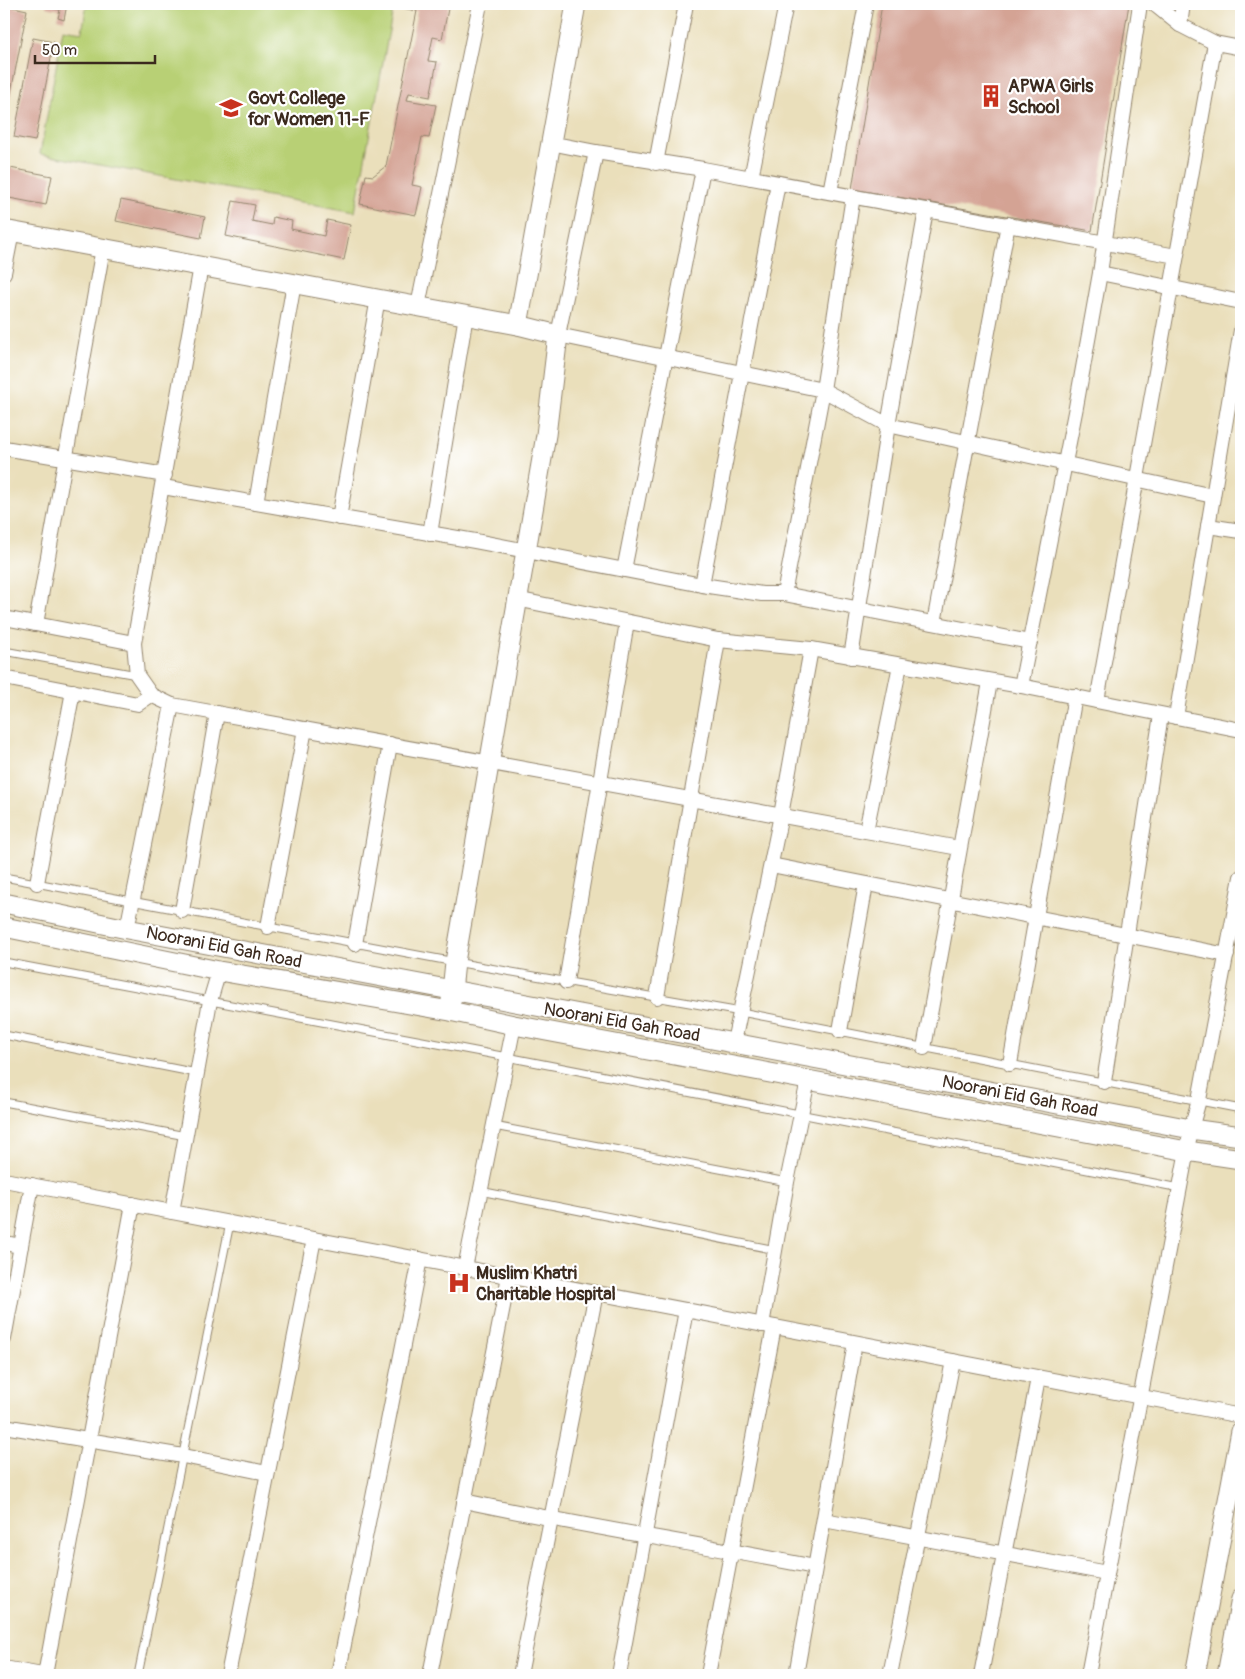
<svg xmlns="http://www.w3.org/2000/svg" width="1245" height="1679" viewBox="0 0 1245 1679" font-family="Pangolin,sans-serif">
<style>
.green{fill:#b8d075;stroke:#7a7d4a}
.building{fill:#d4a394}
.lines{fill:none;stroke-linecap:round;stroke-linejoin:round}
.lane-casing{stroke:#92846c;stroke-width:9}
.street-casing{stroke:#92846c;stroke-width:16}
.secondary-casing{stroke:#92846c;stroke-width:21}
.lane{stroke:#fff;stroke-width:7}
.street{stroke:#fff;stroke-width:14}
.secondary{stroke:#fff;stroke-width:19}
.labels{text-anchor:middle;stroke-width:4.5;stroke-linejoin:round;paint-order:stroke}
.poi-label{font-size:18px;font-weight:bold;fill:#3b2a1e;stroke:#fff;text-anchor:start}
.street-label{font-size:18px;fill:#3b2a1e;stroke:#fff}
</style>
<rect width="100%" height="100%" fill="#fff"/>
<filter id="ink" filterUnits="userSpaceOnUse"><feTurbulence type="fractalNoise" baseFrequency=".02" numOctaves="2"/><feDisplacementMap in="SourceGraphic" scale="10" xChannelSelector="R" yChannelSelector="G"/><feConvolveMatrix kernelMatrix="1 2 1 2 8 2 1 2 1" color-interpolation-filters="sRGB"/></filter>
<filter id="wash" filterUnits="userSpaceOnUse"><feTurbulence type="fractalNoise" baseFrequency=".0096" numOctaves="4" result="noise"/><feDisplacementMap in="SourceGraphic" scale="20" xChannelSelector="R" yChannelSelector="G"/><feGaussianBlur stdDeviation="1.12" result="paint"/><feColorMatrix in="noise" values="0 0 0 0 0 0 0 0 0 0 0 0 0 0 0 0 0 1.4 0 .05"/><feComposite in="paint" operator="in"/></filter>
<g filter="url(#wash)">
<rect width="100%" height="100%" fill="#eadfbb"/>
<path class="green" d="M87 4H394L355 212 40 154 63 29 82 32Z"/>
<g id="blocks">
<g class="building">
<path d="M46 4H67L64 20 58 18 60 10 46 7Z"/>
<path d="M403 4H449L442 39 433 37 428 61 437 62 430 97 409 93 407 100 436 105 429 138 422 137 412 185 422 187 416 215 360 204 366 175 373 176 386 166 417 11 402 8Z"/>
<path d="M882 4H1129L1092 231 852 189Z"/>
<path d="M4 5 27 10 5 123H4Z"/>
<path d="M33 38 54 42 35 141 14 137Z"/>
<path d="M10 168 52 176 46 205 4 197Z"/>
<path d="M121 200 205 217 201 238 116 221Z"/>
<path d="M233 201 255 205 252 221 272 225 273 217 292 221 291 229 324 236 327 220 351 225 344 260 226 236Z"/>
</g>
</g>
</g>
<g filter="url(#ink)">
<use href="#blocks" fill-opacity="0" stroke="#92846c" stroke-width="1"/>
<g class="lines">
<defs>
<g id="lane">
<path d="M4 651 137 675"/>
<path d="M4 877 455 962 741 1012 1241 1109"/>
<path d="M4 962 507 1057 1180 1188"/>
<path d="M4 1035 197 1073"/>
<path d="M4 1102 186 1136"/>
<path d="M494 1126 787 1182"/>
<path d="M480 1191 776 1250"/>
<path d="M138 1675 230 1223"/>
</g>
<g id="street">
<path d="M1154 4 1180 25 1215 43 1241 48"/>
<path d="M1180 25 1183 4"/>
<path d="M550 143 596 152 703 169 1176 256"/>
<path d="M596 152 558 335 823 390 888 425 1213 496"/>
<path d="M656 163 686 4"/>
<path d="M751 178 786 4"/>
<path d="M830 192 866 4"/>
<path d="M4 273 12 232"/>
<path d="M1100 273 1241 302"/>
<path d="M418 306 480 4"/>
<path d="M4 448 165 475"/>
<path d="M163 487 475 541 702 585 762 594H784L1030 642"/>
<path d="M256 503 294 283"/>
<path d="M339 518 378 298"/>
<path d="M1208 526 1241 531"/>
<path d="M430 534 466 315"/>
<path d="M624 570 703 169"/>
<path d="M702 585 778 183"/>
<path d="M784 594 823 390 853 196"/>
<path d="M516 599 718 640 811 649 1021 686 1241 730"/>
<path d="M4 618 134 643"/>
<path d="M934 623 1008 224"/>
<path d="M36 624 103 248"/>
<path d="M851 657 888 425 926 210"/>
<path d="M4 678 138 704 151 695"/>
<path d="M1021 686 1076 407 1100 273 1140 4"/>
<path d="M1097 701 1215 43"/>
<path d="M172 705 959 848"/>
<path d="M1176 717 1241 330"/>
<path d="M866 831 900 665"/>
<path d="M771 865 1227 955"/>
<path d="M37 883 73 691"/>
<path d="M182 911 217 713"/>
<path d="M268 927 305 729"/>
<path d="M127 929 172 705 151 695 137 675 134 643 201 266"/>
<path d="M355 944 390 744"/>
<path d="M566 982 627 622"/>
<path d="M657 997 718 640"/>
<path d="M840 1031 866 884"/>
<path d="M734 1042 781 815 811 649"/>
<path d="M924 1048 990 682"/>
<path d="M1010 1064 1075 696"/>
<path d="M1104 1082 1161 715"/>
<path d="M4 1180 1241 1416"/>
<path d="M172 1212 210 1001 219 971"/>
<path d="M4 1243 21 1246"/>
<path d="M465 1268 514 1025"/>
<path d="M762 1325 787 1182 808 1080"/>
<path d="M4 1339 32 1185"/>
<path d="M4 1426 183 1456 267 1473"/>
<path d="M464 1501C581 1526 698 1544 815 1567"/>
<path d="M824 1520 1107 1573"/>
<path d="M4 1668 42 1675"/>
<path d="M45 1675 133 1204"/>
<path d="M228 1675 314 1239"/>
<path d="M338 1675 420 1259"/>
<path d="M430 1675 509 1276"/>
<path d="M520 1675 596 1293"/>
<path d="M619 1675 686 1310"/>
<path d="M708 1675 774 1327"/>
<path d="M796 1675 855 1343"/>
<path d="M890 1675 953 1361"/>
<path d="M981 1675 1038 1378"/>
<path d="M1088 1675 1191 1129 1199 1100 1241 877"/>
</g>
<g id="secondary">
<path d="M4 230 518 325 558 335 546 435 455 962 451 1001"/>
<path d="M518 325 576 4"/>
<path d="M4 903 127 929 1191 1129 1241 1136"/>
<path d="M4 927 219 971 450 1011 514 1025 1187 1151 1241 1159"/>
<path d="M1195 1675 1241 1431"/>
<path d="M1227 1675 1241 1599"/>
</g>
</defs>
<use href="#lane" class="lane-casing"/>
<use href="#street" class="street-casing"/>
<use href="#secondary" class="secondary-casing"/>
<use href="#lane" class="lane"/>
<use href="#street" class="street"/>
<use href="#secondary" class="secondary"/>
</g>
</g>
<defs>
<symbol id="building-bare" viewBox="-9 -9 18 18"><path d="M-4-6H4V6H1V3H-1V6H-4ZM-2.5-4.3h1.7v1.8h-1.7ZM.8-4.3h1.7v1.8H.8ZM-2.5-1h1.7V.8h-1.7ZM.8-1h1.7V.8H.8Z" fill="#c8321e" stroke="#fff" stroke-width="2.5" paint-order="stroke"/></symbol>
<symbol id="university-bare" viewBox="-9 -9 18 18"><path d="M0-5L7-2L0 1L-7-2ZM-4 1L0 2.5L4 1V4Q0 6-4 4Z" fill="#c8321e" stroke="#fff" stroke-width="2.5" paint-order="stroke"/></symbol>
<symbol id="hospital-bare" viewBox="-9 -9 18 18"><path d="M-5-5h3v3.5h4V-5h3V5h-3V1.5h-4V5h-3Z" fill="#c8321e" stroke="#fff" stroke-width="2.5" paint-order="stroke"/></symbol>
</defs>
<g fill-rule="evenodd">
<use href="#building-bare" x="975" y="80" width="32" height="32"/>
<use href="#university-bare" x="215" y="92" width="32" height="32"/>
<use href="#hospital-bare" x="443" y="1267" width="32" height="32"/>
</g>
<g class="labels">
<g class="poi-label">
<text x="1008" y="92">APWA Girls<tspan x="1008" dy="21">School</tspan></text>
<text x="248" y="104">Govt College<tspan x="248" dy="21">for Women 11-F</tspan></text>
<text x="476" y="1279">Muslim Khatri<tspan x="476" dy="21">Charitable Hospital</tspan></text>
</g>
<g class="street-label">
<text transform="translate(224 947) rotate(11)" y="6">Noorani Eid Gah Road</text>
<text transform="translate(622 1022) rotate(10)" y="6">Noorani Eid Gah Road</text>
<text transform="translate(1020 1096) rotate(11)" y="6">Noorani Eid Gah Road</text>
</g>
</g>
<rect width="1245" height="1679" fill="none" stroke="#fff" stroke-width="20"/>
<path d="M35 55v8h120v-8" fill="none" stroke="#3b2a1e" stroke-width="2.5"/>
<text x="42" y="55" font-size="15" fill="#3b2a1e" stroke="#ffffff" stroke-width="4" paint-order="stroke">50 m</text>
</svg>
